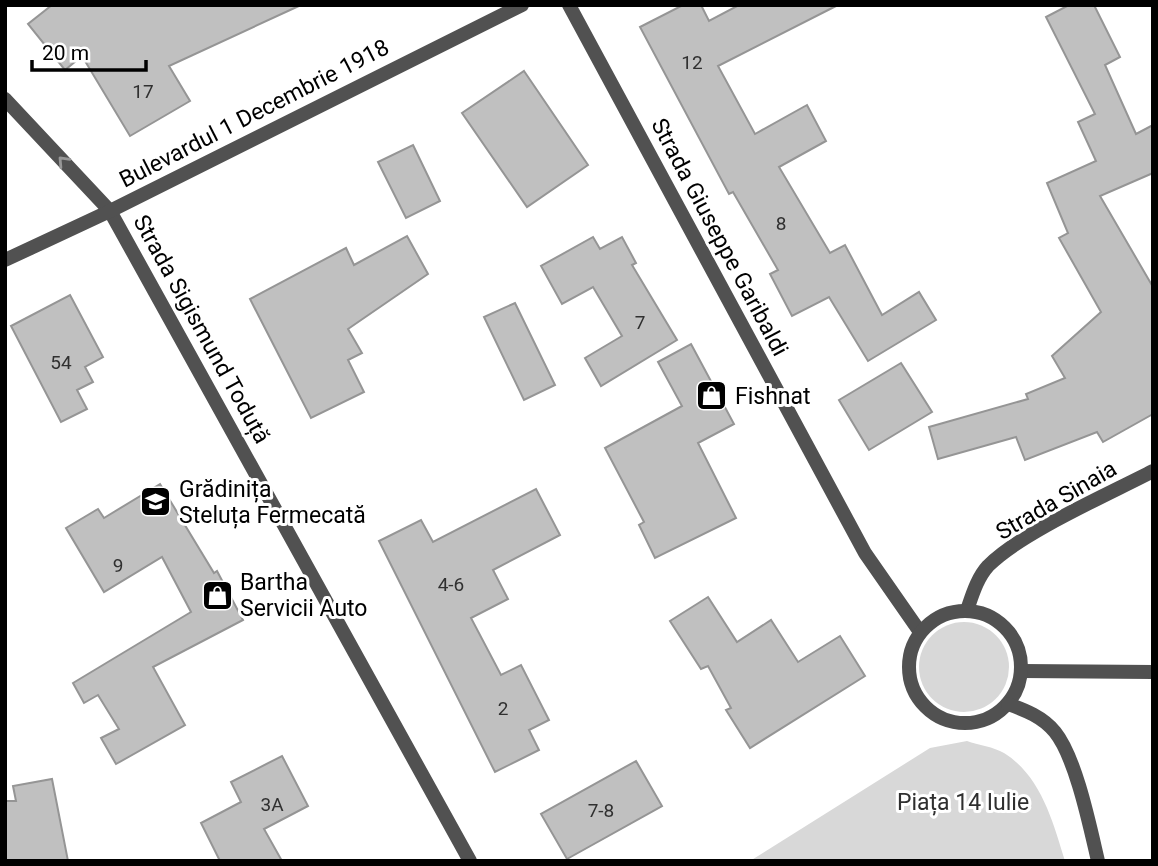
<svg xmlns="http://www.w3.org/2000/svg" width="1158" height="866" viewBox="0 0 1158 866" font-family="Roboto,sans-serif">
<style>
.green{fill:#d8d8d8}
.building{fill:#c0c0c0;stroke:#959595;stroke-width:2}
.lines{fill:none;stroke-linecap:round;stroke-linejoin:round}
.minor{stroke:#515151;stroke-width:14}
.tertiary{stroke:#515151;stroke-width:14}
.oneway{stroke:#979797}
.labels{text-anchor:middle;stroke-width:6;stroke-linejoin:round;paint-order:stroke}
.number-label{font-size:19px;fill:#303030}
.street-label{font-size:23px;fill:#000;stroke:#fff}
.poi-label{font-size:23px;fill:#000;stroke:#fff;text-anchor:start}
.park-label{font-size:23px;fill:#2f2f2f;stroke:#fff}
</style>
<rect width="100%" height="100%" fill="#fff"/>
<g class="green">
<circle cx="964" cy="667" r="45"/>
<path d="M967 741C978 745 994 747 1004 753 1041 776 1053 822 1065 861H750L930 748Z"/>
</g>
<g class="building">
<path d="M52 5H301L169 66 190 101 130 136 82 56 65 70 28 24Z"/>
<path d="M683 5H701L709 21 739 5H838L718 66 755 134 807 105 826 141 779 167 830 253 845 245 882 315 919 292 936 320 868 361 829 297 792 316 770 274 778 270 733 192 729 194 640 27Z"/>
<path d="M1069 5H1094L1120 57 1105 65 1136 134 1153 125V173L1100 196 1153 287V414L1103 442 1097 432 1025 460 1016 437 938 459 929 427 1028 399 1026 394 1065 378 1052 356 1101 312 1059 238 1068 233 1047 183 1096 161 1078 122 1095 114 1046 17Z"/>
<path d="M524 71 588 165 527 207 462 113Z"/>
<path d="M413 145 440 201 406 218 378 162Z"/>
<path d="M407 236 428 274 348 329 362 353 348 360 364 392 311 418 250 299 346 248 354 265Z"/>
<path d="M593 237 600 249 622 237 636 263 632 265 677 340 601 386 585 358 622 336 593 287 562 304 541 266Z"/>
<path d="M70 295 103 357 85 367 93 382 77 390 87 409 61 422 11 326Z"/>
<path d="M515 303 555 385 524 400 484 317Z"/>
<path d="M691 344 734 424 698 443 736 518 655 558 639 525 644 522 605 448 682 406 658 362Z"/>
<path d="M901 363 932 412 869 450 839 400Z"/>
<path d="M160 484 214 573 217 571 243 620 153 667 185 725 116 764 101 738 119 729 98 695 84 703 73 683 191 612 162 557 104 592 66 528 98 509 104 518Z"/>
<path d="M536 489 560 535 493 570 508 599 471 618 501 675 521 665 549 720 529 730 539 750 495 772 379 541 421 520 433 542Z"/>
<path d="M708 597 737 642 771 620 798 662 840 636 865 676 750 748 726 710 731 708 708 666 701 669 670 621Z"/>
<path d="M282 756 308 806 264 829 282 861H220L201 823 241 802 231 782Z"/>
<path d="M636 761 662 806 567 859 541 814Z"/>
<path d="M52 779 68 861H5V801H16L13 786Z"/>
</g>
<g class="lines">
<g class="minor">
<path d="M5 99 110 211 470 861"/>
<path d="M967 610C972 596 977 578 988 566 1020 533 1109 494 1153 471"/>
<path d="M1022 671 1153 672"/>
</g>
<g class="tertiary">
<path d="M569 5 865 553 920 632"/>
<path d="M5 260 110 211 522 5"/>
<circle cx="965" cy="667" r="56"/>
<path d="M1008 704C1025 710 1043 717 1055 732 1076 758 1090 827 1098 861"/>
</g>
</g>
<defs><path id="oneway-chevron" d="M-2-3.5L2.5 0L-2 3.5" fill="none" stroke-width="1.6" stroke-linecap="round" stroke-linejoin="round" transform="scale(1.75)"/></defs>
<use class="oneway" href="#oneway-chevron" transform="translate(63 161) rotate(-133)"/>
<defs>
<symbol id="shop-square" viewBox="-11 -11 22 22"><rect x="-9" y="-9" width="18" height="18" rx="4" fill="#000" stroke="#fff"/><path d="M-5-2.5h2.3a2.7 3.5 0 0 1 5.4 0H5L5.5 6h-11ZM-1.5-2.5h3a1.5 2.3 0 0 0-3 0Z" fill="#fff"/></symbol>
<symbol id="school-square" viewBox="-11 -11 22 22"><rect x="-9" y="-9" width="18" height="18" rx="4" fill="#000" stroke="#fff"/><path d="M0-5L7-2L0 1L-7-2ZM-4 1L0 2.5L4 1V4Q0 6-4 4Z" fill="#fff"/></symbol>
</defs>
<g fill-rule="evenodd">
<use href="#shop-square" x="694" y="378" width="35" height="35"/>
<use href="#school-square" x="138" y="484" width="35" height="35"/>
<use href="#shop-square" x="200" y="578" width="35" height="35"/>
</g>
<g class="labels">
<g class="number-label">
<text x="692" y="69">12</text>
<text x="143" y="98">17</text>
<text x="781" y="230">8</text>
<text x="640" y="329">7</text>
<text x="61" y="369">54</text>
<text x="118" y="572">9</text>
<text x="451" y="591">4-6</text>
<text x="503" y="715">2</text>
<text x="272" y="811">3A</text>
<text x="601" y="817">7-8</text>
</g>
<g class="street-label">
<text transform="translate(254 113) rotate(-27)" y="8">Bulevardul 1 Decembrie 1918</text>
<text transform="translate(720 237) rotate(62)" y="8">Strada Giuseppe Garibaldi</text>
<text transform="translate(202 329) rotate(61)" y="8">Strada Sigismund Toduță</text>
<text transform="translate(1056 500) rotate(-30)" y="8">Strada Sinaia</text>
</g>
<g class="poi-label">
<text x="735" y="404">Fishnat</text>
<text x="179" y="497">Grădinița<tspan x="179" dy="26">Steluța Fermecată</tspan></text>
<text x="240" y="590">Bartha<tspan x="240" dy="26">Servicii Auto</tspan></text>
</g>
<g class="park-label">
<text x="963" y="810">Piața 14 Iulie</text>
</g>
</g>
<rect width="1158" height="866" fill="none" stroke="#000000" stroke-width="14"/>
<path d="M32 60v10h114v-10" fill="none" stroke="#000000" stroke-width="3.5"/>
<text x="42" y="60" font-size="21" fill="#000000" stroke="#ffffff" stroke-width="5" paint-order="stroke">20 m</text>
</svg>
